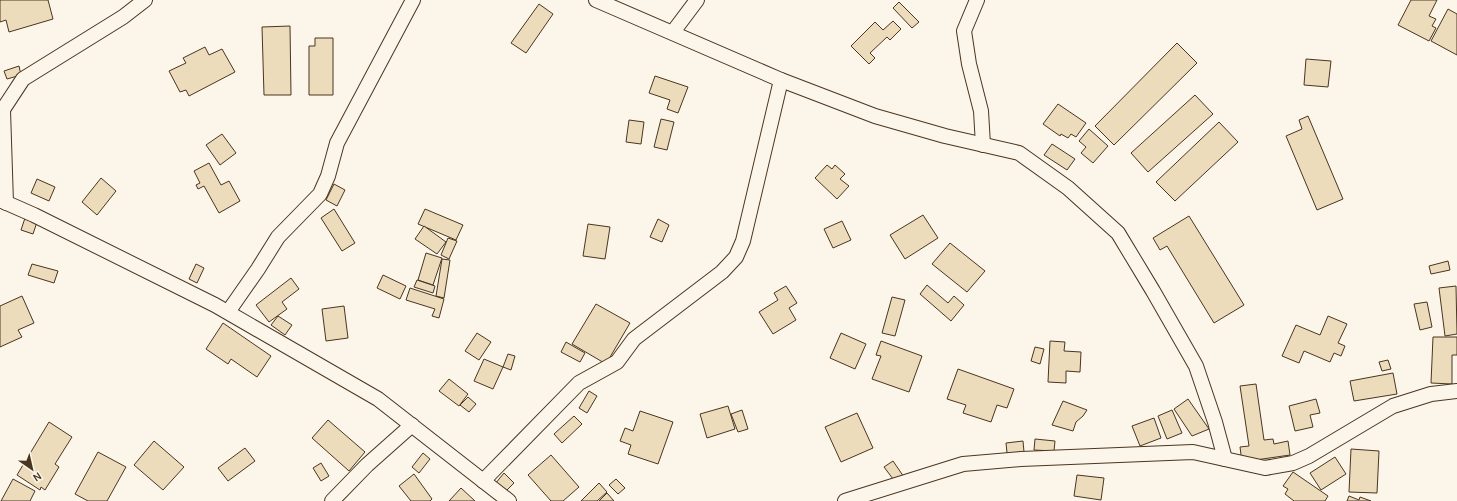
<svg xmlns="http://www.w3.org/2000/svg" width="1457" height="501" viewBox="0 0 1457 501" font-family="Karla,sans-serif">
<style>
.building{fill:#ecdcbc;stroke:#4a3520}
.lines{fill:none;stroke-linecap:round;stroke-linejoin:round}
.minor-casing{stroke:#4a3520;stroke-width:16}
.minor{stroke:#fbf6e9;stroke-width:14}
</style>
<rect width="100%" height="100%" fill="#fbf6e9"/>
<g class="building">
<path d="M0 0H48L53 19 9 32 6 20 0 22Z"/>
<path d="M1411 0H1437L1429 16 1436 19 1432 26 1436 28 1429 41 1398 25Z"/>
<path d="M899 2 919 22 912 28 893 8Z"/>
<path d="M539 4 553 14 526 53 511 43Z"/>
<path d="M1448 9 1457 14V55L1431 41Z"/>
<path d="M893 21 901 29 890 40 887 37 870 53 875 58 869 64 851 46 875 22 883 30Z"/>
<path d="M290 26 291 95H264L262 27Z"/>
<path d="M315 38H333V95H309V46H315Z"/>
<path d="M1177 43 1197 63 1114 145 1095 126Z"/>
<path d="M205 47 209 55 222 49 235 72 189 96 186 90 180 92 169 71 186 63 183 58Z"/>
<path d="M1306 59 1331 61 1328 87 1304 85Z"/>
<path d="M19 66 21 75 7 79 4 71Z"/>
<path d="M655 76 688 87 678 113 667 109 670 100 649 93Z"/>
<path d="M1195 95 1213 114 1148 172 1131 153Z"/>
<path d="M1058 104 1086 123 1076 137 1071 134 1068 138 1061 134 1060 136 1043 124Z"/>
<path d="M1308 116 1343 199 1317 210 1286 136 1302 129 1299 120Z"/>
<path d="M661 119 674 122 667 150 654 147Z"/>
<path d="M629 120 644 122 641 144 626 142Z"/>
<path d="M1219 122 1238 142 1175 201 1156 182Z"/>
<path d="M1089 129 1108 146 1093 163 1081 153 1086 147 1079 141Z"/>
<path d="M222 134 236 153 220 165 206 145Z"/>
<path d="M1052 144 1075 159 1067 170 1044 155Z"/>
<path d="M209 163 221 185 229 181 240 201 219 213 204 186 198 189 196 185 200 183 194 171Z"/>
<path d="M827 165 832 169 835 165 845 174 840 179 849 186 837 199 815 178Z"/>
<path d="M101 178 116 191 97 215 82 202Z"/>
<path d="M37 179 55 187 49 201 31 193Z"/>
<path d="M334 184 345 190 337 206 326 200Z"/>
<path d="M334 209 355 243 342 251 321 218Z"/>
<path d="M425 209 463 225 456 240 418 224Z"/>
<path d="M923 215 938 238 905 259 890 235Z"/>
<path d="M1189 216 1244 305 1214 323 1167 246 1160 250 1153 238Z"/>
<path d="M25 218 37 222 33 234 21 230Z"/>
<path d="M658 219 669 225 662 242 650 237Z"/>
<path d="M842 221 851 240 833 248 824 229Z"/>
<path d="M588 224 610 227 605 259 583 256Z"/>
<path d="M424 226 446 242 437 254 415 239Z"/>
<path d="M448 238 457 241 449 259 441 255Z"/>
<path d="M950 243 985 271 967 292 932 264Z"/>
<path d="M426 253 442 258 433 285 418 280Z"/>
<path d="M442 259 450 260 444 298 436 296Z"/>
<path d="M1448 261 1450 270 1431 274 1429 266Z"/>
<path d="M32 264 58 271 54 283 28 275Z"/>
<path d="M196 264 204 268 197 283 189 279Z"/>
<path d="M383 275 406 286 400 299 377 288Z"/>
<path d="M291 278 299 289 282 302 287 309 269 322 256 305Z"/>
<path d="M417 280 435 286 433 293 414 287Z"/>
<path d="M927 285 948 303 954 296 964 305 951 321 920 294Z"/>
<path d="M786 286 797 303 789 308 796 320 773 334 759 312 778 300 774 293Z"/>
<path d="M1456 286 1457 334 1445 336 1439 288Z"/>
<path d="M410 288 444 299 439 318 432 316 435 309 406 300Z"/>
<path d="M22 296 34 323 18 330 22 337 0 347V306Z"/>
<path d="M892 297 905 300 895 336 882 333Z"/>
<path d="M1427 302 1432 327 1420 330 1414 304Z"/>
<path d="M596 304 630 323 606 364 572 344Z"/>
<path d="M344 306 348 338 326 341 322 309Z"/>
<path d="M278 316 292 325 285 335 271 325Z"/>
<path d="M1328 316 1347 324 1338 343 1345 346 1341 356 1334 353 1330 362 1304 351 1299 363 1282 356 1296 325 1320 335Z"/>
<path d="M223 323 271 356 257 377 231 359 228 364 206 349Z"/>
<path d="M477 333 491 342 479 360 465 351Z"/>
<path d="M841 333 866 344 855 369 830 358Z"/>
<path d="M1433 337H1457V355H1452V384L1431 383Z"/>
<path d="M881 341 922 356 909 392 872 379 881 356 876 355Z"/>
<path d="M1050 341 1065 342 1064 351 1081 352 1080 372 1066 371V383L1048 382Z"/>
<path d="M566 342 585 353 580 362 561 352Z"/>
<path d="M1035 347 1044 349 1040 364 1031 361Z"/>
<path d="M508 354 515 356 511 370 503 367Z"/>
<path d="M484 359 503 367 493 389 474 381Z"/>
<path d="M1388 360 1391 369 1382 371 1379 362Z"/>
<path d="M958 369 1014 389 1007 408 997 405 991 422 963 413 966 405 947 399Z"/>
<path d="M1393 373 1397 394 1354 401 1350 381Z"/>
<path d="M449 379 468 394 459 406 439 391Z"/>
<path d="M1256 384 1264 440 1273 439 1274 444 1288 441 1290 455 1242 462 1240 447 1249 446 1240 386Z"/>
<path d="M589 391 597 396 587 413 579 408Z"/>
<path d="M468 397 476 404 469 412 460 405Z"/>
<path d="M1188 399 1209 429 1192 436 1174 409Z"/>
<path d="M1316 399 1320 413 1310 415 1313 427 1295 431 1289 406Z"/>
<path d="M1063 401 1087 410 1083 416 1076 422 1073 431 1052 425Z"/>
<path d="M728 406 735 429 707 438 700 414Z"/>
<path d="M742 410 748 429 738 432 731 414Z"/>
<path d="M1172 410 1182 433 1167 439 1158 416Z"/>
<path d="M640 411 673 422 658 464 628 454 631 445 620 441 625 428 633 431Z"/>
<path d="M857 413 873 448 841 462 825 427Z"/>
<path d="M574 416 582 424 562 443 554 434Z"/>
<path d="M1154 418 1161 438 1140 446 1132 426Z"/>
<path d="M328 420 365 452 349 471 312 438Z"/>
<path d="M49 422 72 437 55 464 59 467 45 490 41 487 40 490 17 475Z"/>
<path d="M1035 439 1055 441 1054 451 1034 450Z"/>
<path d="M154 441 184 467 163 490 134 465Z"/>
<path d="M1023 441 1024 452 1007 453 1006 443Z"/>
<path d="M245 448 255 461 228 481 218 468Z"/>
<path d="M1351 449 1379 451 1377 493 1349 492Z"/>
<path d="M98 452 126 467 107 501H88L75 494Z"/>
<path d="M423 453 430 459 419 473 412 467Z"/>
<path d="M551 455 579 487 563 501H551L528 475Z"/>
<path d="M1335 457 1346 474 1321 490 1310 473Z"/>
<path d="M893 461 904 477 896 483 884 467Z"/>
<path d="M321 463 329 476 321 481 313 468Z"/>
<path d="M1293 472 1328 496 1325 501H1294L1285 494 1288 489 1283 486Z"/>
<path d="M504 473 514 483 504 493 495 484Z"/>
<path d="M414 474 432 499 430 501H411L399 486Z"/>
<path d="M1077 475 1104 478 1101 500 1074 496Z"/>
<path d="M13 479 35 491 30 501H1Z"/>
<path d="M616 479 625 488 618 494 609 485Z"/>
<path d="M599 483 607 492 597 501H581Z"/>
<path d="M461 488 475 501H449Z"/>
<path d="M607 493 614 501H599Z"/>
<path d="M1349 496 1359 500 1360 497 1371 501H1347Z"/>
</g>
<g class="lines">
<defs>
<g id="minor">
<path d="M596 0 781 80 875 116 945 136 1019 153 1068 188 1118 233 1153 291 1196 366 1215 422 1225 459"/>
<path d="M977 0 964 31 969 64 981 111 983 145"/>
<path d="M673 32 697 0"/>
<path d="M3 110 6 203"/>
<path d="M0 114 23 79 123 17 145 0"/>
<path d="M0 200 34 215 215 305 378 399 509 501"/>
<path d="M228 312 258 269 278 237 320 194 328 176 337 143 413 0"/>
<path d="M483 481 579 383 617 362 634 339 722 272 736 257 743 241 781 80"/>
<path d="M332 501 367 465 412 425"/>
<path d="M845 501 963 464 1021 459 1193 452 1265 468 1293 463 1309 456 1393 406 1431 394 1457 391"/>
</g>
</defs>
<use href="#minor" class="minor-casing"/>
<use href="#minor" class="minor"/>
</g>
<g transform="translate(32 469) rotate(146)" stroke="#fbf6e9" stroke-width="3" paint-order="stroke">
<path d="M0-3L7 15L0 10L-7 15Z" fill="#4a3520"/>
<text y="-6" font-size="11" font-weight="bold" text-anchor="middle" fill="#4a3520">N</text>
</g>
</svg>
